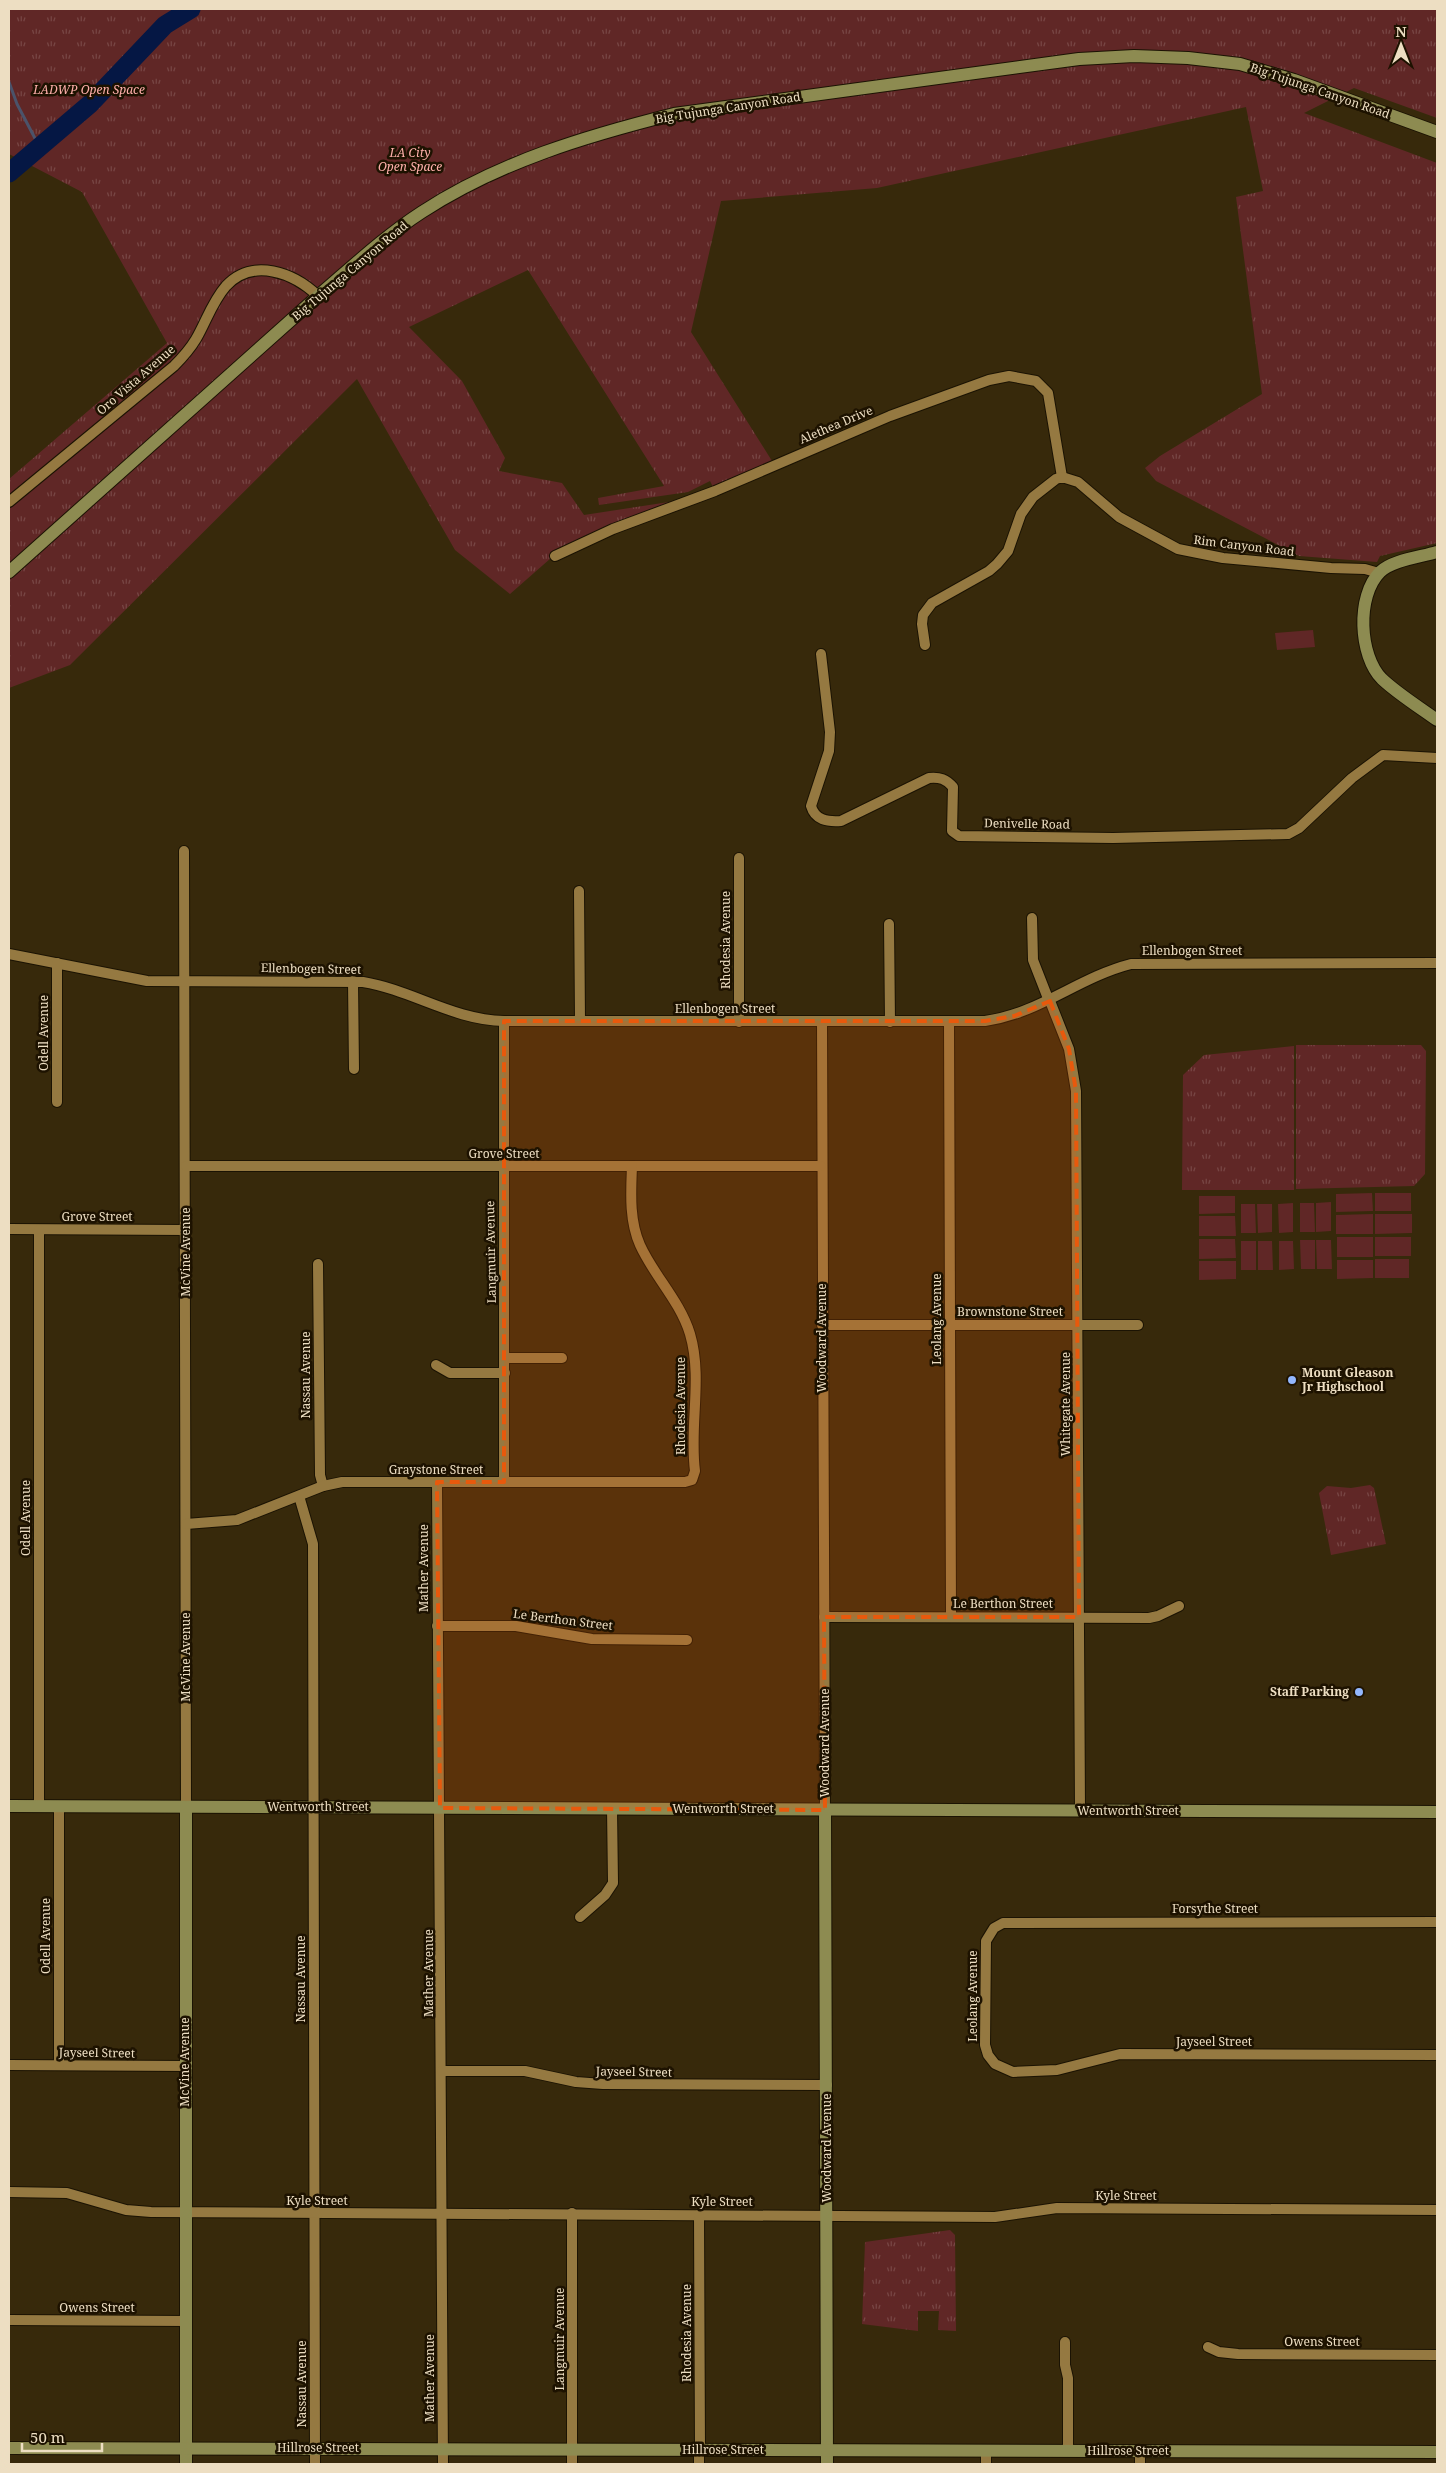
<svg xmlns="http://www.w3.org/2000/svg" width="1446" height="2473" viewBox="0 0 1446 2473" font-family="'Noto Serif',serif">
<style>
.grass{fill:url(#grass-tufts);fill-rule:evenodd}
.pitch{fill:#602726}
.lines{fill:none;stroke-linecap:round;stroke-linejoin:round}
.stream{stroke:#4b536a;stroke-width:3}
.river{stroke:#051744;stroke-width:19}
.street-casing{stroke:#1b1303;stroke-width:12}
.secondary-casing{stroke:#1b1303;stroke-width:14}
.street{stroke:#957941;stroke-width:10}
.secondary{stroke:#8d8b51;stroke-width:12}
.marked{fill:#e8590c;fill-opacity:0.2;stroke:#e8590c;stroke-width:4;stroke-dasharray:10 6;stroke-linejoin:round}
.poi-dot{fill:#93b7fd;stroke:#1d1200;stroke-width:2}
.labels{text-anchor:middle;stroke-width:5;stroke-linejoin:round;paint-order:stroke}
.park-label{font-size:12px;font-style:italic;fill:#feafaa;stroke:#1d1200}
.street-label{font-size:12px;fill:#eddec2;stroke:#1d1200}
.poi-label{font-size:12px;font-weight:bold;fill:#eddec2;stroke:#1d1200;text-anchor:start}
</style>
<defs>
<pattern id="grass-tufts" width="24" height="20" patternUnits="userSpaceOnUse" patternTransform="scale(1.25)"><rect width="24" height="20" fill="#602726"/><path d="M3 7l-1-3M5 7V3M7 7l1-3M15 17l-1-3M17 17v-4M19 17l1-3" fill="none" stroke="#774644"/></pattern>
</defs>
<rect width="100%" height="100%" fill="#37290b"/>
<g class="grass">
<path d="M9 9H1437V118L1354 88 1304 113 1437 163V543L1380 556 1377 562 1299 556 1156 481 1145 468 1160 456 1262 394 1236 197 1263 191 1246 107 877 188 721 201 691 332 772 461 701 502 620 527 551 558 510 594 455 550 357 379 70 665 9 688V479L167 343 82 192 9 154ZM528 270 664 486 598 498 599 505 688 492 710 481 714 489 682 500 584 515 562 483 499 471 505 458 462 381 409 327Z"/>
<path d="M1296 1045H1421L1426 1051 1425 1174 1414 1186 1296 1189Z"/>
<path d="M1294 1046V1190H1182L1183 1075 1204 1055Z"/>
<path d="M1370 1485 1374 1488 1386 1544 1331 1555 1319 1493 1327 1486 1351 1488Z"/>
<path d="M950 2230 955 2235 956 2331 938 2330 939 2311H918V2331L862 2324 865 2242Z"/>
</g>
<g class="pitch">
<path d="M1313 630 1315 647 1277 650 1275 633Z"/>
<path d="M1372 1193 1373 1211 1336 1212V1194Z"/>
<rect x="1375" y="1193" width="36" height="18"/>
<path d="M1199 1196H1235V1213L1199 1214Z"/>
<path d="M1331 1202V1231L1316 1232V1203Z"/>
<path d="M1293 1203V1232L1279 1233 1278 1204Z"/>
<path d="M1300 1203H1314L1315 1232H1300Z"/>
<path d="M1241 1204H1255L1256 1233H1241Z"/>
<path d="M1257 1204H1272V1232L1258 1233Z"/>
<path d="M1373 1214V1234H1336V1215Z"/>
<path d="M1375 1214H1412V1233L1375 1234Z"/>
<path d="M1199 1216H1235L1236 1236H1199Z"/>
<rect x="1337" y="1237" width="36" height="20"/>
<rect x="1375" y="1237" width="36" height="19"/>
<path d="M1199 1239H1235L1236 1258 1199 1259Z"/>
<path d="M1300 1240H1315V1269H1301Z"/>
<path d="M1316 1240H1331L1332 1269H1317Z"/>
<rect x="1241" y="1241" width="15" height="29"/>
<path d="M1258 1241H1272L1273 1270H1258Z"/>
<path d="M1279 1241H1293L1294 1269 1279 1270Z"/>
<rect x="1375" y="1259" width="34" height="19"/>
<path d="M1337 1260H1373V1278L1337 1279Z"/>
<path d="M1199 1261H1236V1279L1199 1280Z"/>
</g>
<g class="lines">
<path class="stream" d="M9 82 17 104 39 146"/>
<path class="river" d="M9 173 90 104 165 25 191 9"/>
<defs>
<g id="street">
<path d="M9 502 174 366C182 358 190 349 196 339 206 322 212 302 226 286 253 257 294 273 318 296"/>
<path d="M555 556 613 529 715 491 890 416 989 380 1009 376 1036 381 1048 393 1062 477"/>
<path d="M925 645 922 624 923 615 932 603 989 571 997 564 1008 551 1021 514 1033 497 1056 479 1062 477 1078 482 1119 517 1178 549 1223 558 1331 568 1365 569 1379 573"/>
<path d="M821 654 830 732 829 751 811 806C815 820 827 822 841 821L929 778C940 777 946 779 953 787L952 831 959 836 1113 838 1288 834 1299 828 1352 778 1383 755 1437 758"/>
<path d="M184 851 186 1807"/>
<path d="M579 891 580 1021"/>
<path d="M1032 918 1033 960 1049 1001"/>
<path d="M889 924 890 1022"/>
<path d="M9 954 147 981 363 982C412 990 453 1020 504 1021H985C1041 1013 1077 978 1131 964L1437 963"/>
<path d="M57 963V1102"/>
<path d="M353 981 354 1069"/>
<path d="M1050 1001 1069 1049 1076 1091 1080 1811"/>
<path d="M504 1021V1482"/>
<path d="M739 1022V858"/>
<path d="M822 1022 825 1810"/>
<path d="M949 1022 951 1616"/>
<path d="M186 1166H821"/>
<path d="M9 1229 186 1230"/>
<path d="M39 1230V1806"/>
<path d="M318 1264 320 1475 323 1486"/>
<path d="M822 1325H1138"/>
<path d="M505 1358H562"/>
<path d="M436 1365 450 1373H505"/>
<path d="M437 1482 443 2464"/>
<path d="M299 1496 313 1544 315 2464"/>
<path d="M186 1524 237 1520 323 1486 342 1482H685L692 1480 695 1471C689 1426 703 1378 690 1334 680 1301 654 1276 640 1245 629 1220 631 1192 632 1166"/>
<path d="M824 1617 1149 1618 1158 1616 1179 1606"/>
<path d="M437 1626H516L592 1639 687 1640"/>
<path d="M580 1917 605 1895 613 1883 612 1808"/>
<path d="M1437 1922 1003 1923 994 1928 986 1941 985 2045 988 2055 995 2064 1013 2072 1057 2070 1120 2054 1437 2055"/>
<path d="M9 2065 185 2066"/>
<path d="M59 2065V1806"/>
<path d="M442 2071H525L576 2082 603 2084 827 2085"/>
<path d="M9 2192 67 2193 126 2210 151 2212 995 2217 1057 2208 1437 2210"/>
<path d="M572 2213V2464"/>
<path d="M699 2215 700 2450"/>
<path d="M9 2320 186 2321"/>
<path d="M1065 2342V2365L1068 2378V2451"/>
<path d="M1208 2347 1219 2352 1238 2354 1437 2355"/>
<path d="M699 2450V2464"/>
<path d="M1140 2451V2464"/>
<path d="M986 2464V2451"/>
</g>
<g id="secondary">
<path d="M1437 552C1421 557 1392 560 1380 572 1356 596 1359 656 1382 679 1398 694 1419 707 1437 720"/>
<path d="M9 572 318 296C352 267 385 236 422 212 499 162 586 136 674 114L1079 59 1134 56 1188 58 1240 64 1294 80 1437 132"/>
<path d="M9 1806 1437 1812"/>
<path d="M186 1807V2464"/>
<path d="M825 1810 827 2464"/>
<path d="M9 2448 1437 2452"/>
</g>
</defs>
<use href="#street" class="street-casing"/>
<use href="#secondary" class="secondary-casing"/>
<use href="#street" class="street"/>
<use href="#secondary" class="secondary"/>
</g>
<path class="marked" d="M1050 1001 1069 1049 1076 1091 1079 1617H824L825 1810 440 1808 437 1482H504V1021H985L1014 1016Z"/>
<g class="poi-dot">
<circle cx="1292" cy="1380" r="5"/>
<circle cx="1359" cy="1692" r="5"/>
</g>
<g class="labels">
<g class="park-label">
<text x="89" y="94">LADWP Open Space</text>
<text x="410" y="157">LA City<tspan x="410" dy="14">Open Space</tspan></text>
</g>
<g class="street-label">
<text transform="translate(1320 91) rotate(19)" y="4">Big Tujunga Canyon Road</text>
<text transform="translate(728 108) rotate(-9)" y="4">Big Tujunga Canyon Road</text>
<text transform="translate(350 271) rotate(-40)" y="4">Big Tujunga Canyon Road</text>
<text transform="translate(136 380) rotate(-41)" y="4">Oro Vista Avenue</text>
<text transform="translate(836 425) rotate(-23)" y="4">Alethea Drive</text>
<text transform="translate(1244 546) rotate(7)" y="4">Rim Canyon Road</text>
<text transform="translate(1027 824) rotate(1)" y="4">Denivelle Road</text>
<text transform="translate(726 940) rotate(-90)" y="4">Rhodesia Avenue</text>
<text x="1192" y="955">Ellenbogen Street</text>
<text transform="translate(311 969) rotate(1)" y="4">Ellenbogen Street</text>
<text x="725" y="1013">Ellenbogen Street</text>
<text transform="translate(44 1033) rotate(-90)" y="4">Odell Avenue</text>
<text x="504" y="1158">Grove Street</text>
<text x="97" y="1221">Grove Street</text>
<text transform="translate(186 1252) rotate(-90)" y="4">McVine Avenue</text>
<text transform="translate(491 1252) rotate(-91)" y="4">Langmuir Avenue</text>
<text x="1010" y="1316">Brownstone Street</text>
<text transform="translate(937 1319) rotate(-90)" y="4">Leolang Avenue</text>
<text transform="translate(822 1338) rotate(-90)" y="4">Woodward Avenue</text>
<text transform="translate(306 1375) rotate(-90)" y="4">Nassau Avenue</text>
<text transform="translate(1066 1404) rotate(-90)" y="4">Whitegate Avenue</text>
<text transform="translate(681 1406) rotate(-90)" y="4">Rhodesia Avenue</text>
<text x="436" y="1474">Graystone Street</text>
<text transform="translate(26 1518) rotate(-90)" y="4">Odell Avenue</text>
<text transform="translate(424 1568) rotate(-90)" y="4">Mather Avenue</text>
<text x="1003" y="1608">Le Berthon Street</text>
<text transform="translate(563 1620) rotate(7)" y="4">Le Berthon Street</text>
<text transform="translate(186 1657) rotate(-90)" y="4">McVine Avenue</text>
<text transform="translate(825 1743) rotate(-90)" y="4">Woodward Avenue</text>
<text x="318" y="1811">Wentworth Street</text>
<text x="723" y="1813">Wentworth Street</text>
<text x="1128" y="1815">Wentworth Street</text>
<text x="1215" y="1913">Forsythe Street</text>
<text transform="translate(46 1936) rotate(-90)" y="4">Odell Avenue</text>
<text transform="translate(429 1973) rotate(-90)" y="4">Mather Avenue</text>
<text transform="translate(301 1979) rotate(-90)" y="4">Nassau Avenue</text>
<text transform="translate(973 1996) rotate(-90)" y="4">Leolang Avenue</text>
<text x="1214" y="2046">Jayseel Street</text>
<text transform="translate(97 2053) rotate(1)" y="4">Jayseel Street</text>
<text transform="translate(185 2062) rotate(-90)" y="4">McVine Avenue</text>
<text transform="translate(634 2072) rotate(1)" y="4">Jayseel Street</text>
<text transform="translate(827 2148) rotate(-90)" y="4">Woodward Avenue</text>
<text x="1126" y="2200">Kyle Street</text>
<text x="317" y="2205">Kyle Street</text>
<text x="722" y="2206">Kyle Street</text>
<text x="97" y="2312">Owens Street</text>
<text transform="translate(687 2333) rotate(-90)" y="4">Rhodesia Avenue</text>
<text transform="translate(560 2339) rotate(-90)" y="4">Langmuir Avenue</text>
<text x="1322" y="2346">Owens Street</text>
<text transform="translate(430 2378) rotate(-90)" y="4">Mather Avenue</text>
<text transform="translate(302 2384) rotate(-90)" y="4">Nassau Avenue</text>
<text x="318" y="2452">Hillrose Street</text>
<text x="723" y="2454">Hillrose Street</text>
<text x="1128" y="2455">Hillrose Street</text>
</g>
<g class="poi-label">
<text x="1302" y="1377">Mount Gleason<tspan x="1302" dy="14">Jr Highschool</tspan></text>
<text x="1349" y="1696" text-anchor="end">Staff Parking</text>
</g>
</g>
<rect width="1446" height="2473" fill="none" stroke="#eddec2" stroke-width="20"/>
<g transform="translate(1401 45)" stroke="#1d1200" stroke-width="4" paint-order="stroke">
<path d="M0-4L9 19L0 12L-9 19Z" fill="#eddec2"/>
<text y="-8" font-size="14" font-weight="bold" text-anchor="middle" fill="#eddec2">N</text>
</g>
<path d="M22 2443v8h80v-8" fill="none" stroke="#eddec2" stroke-width="2.5"/>
<text x="30" y="2443" font-size="15" fill="#eddec2" stroke="#1d1200" stroke-width="4" paint-order="stroke">50 m</text>
</svg>
